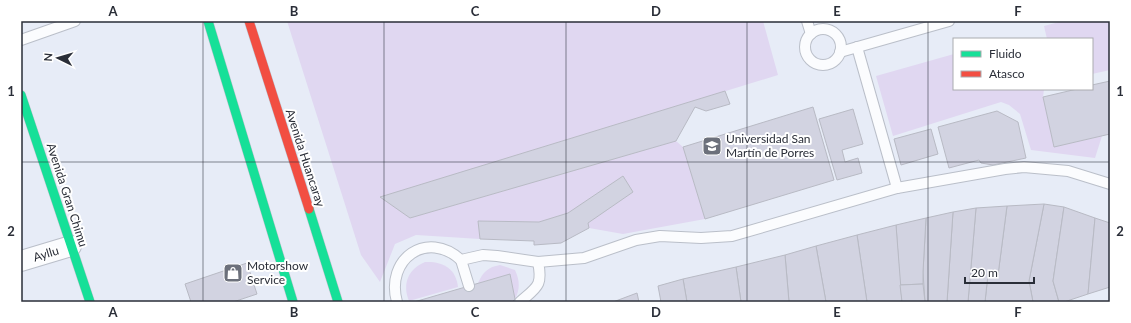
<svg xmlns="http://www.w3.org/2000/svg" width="1131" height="323" viewBox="0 0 1131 323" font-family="Lato,sans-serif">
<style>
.green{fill:#e0d7f1}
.building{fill:#d2d3e1;stroke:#b8bac4}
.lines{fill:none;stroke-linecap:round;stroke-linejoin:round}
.lane-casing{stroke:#babfc9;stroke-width:12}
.street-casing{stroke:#babfc9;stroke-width:22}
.fast-casing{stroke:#babfc9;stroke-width:10}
.jam-casing{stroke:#babfc9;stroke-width:10}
.lane{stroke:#fbfcfe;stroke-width:10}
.street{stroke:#fbfcfe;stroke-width:20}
.fast{stroke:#16e098;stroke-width:9}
.jam{stroke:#f24e42;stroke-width:9}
.grid{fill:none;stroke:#2a2e38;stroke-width:1;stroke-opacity:0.55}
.labels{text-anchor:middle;stroke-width:4;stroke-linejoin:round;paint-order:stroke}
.poi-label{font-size:12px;fill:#2a2e38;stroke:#fff;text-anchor:start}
.street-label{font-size:12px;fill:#2a2e38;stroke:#fff}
.neatline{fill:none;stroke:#2a2e38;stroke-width:1.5}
.grid-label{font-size:13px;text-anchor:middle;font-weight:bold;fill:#2a2e38}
</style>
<rect width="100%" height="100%" fill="#e7ecf7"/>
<g class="green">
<path d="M287 21H763L778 75 381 197 410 218 676 141 683 147 705 219 623 234 589 228 588 223 633 192 623 176 568 213 539 222 478 221 480 239 416 235 395 244 380 282 361 255Z"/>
<path d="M1063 21H1110V70L1092 74V39H1047L1044 26Z"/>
<path d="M954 54V89H1044L1043 97 1054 147 1102 136 1095 158 1031 150 1020 114 1009 105 1001 102 893 136 876 76Z"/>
<path d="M425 262C442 261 456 268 458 287L409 301C402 284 408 269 425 262Z"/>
<path d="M500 265 515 270C520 281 520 289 515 299L510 274 478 283C483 272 488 267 500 265Z"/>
</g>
<g class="building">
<path d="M1110 81V134L1054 147 1043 97 1077 89H1092V85Z"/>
<path d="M725 91 730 104 706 111 695 107 676 141 410 218 380 197Z"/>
<path d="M813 107 834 180 705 219 683 147Z"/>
<path d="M853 109 863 144 842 150 845 162 858 158 862 173 837 180 819 119Z"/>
<path d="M997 111 1018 122 1026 158 993 165 981 163 979 160 949 168 938 127Z"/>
<path d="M931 129 938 154 901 165 894 139Z"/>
<path d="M623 176 633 192 588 223 589 228 561 243 534 245V241L480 239 478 221 539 222 568 213Z"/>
<path d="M1044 204 1064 207 1053 281 1059 302H1033L1029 281Z"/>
<path d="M1044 204 1029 281 1033 302H985L988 274 998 275 1007 206Z"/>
<path d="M1007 206 998 275 988 274 985 302H968L976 208Z"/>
<path d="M1064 207 1095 218 1088 294 1064 302H1059L1053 281Z"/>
<path d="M976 208 968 302H947L953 212Z"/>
<path d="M953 212 947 302H925L923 272 926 218Z"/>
<path d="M926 218 923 272V284L900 285 896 225Z"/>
<path d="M1095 218 1110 223V287L1088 294Z"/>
<path d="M896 225 902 302H867L857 235Z"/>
<path d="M857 235 867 302H826L816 246Z"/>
<path d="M816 246 826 302H789L785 255Z"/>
<path d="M785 255 789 302H741L736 267Z"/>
<path d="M247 263 257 294 233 302H191L185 284Z"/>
<path d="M736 267 741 302H687L683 279Z"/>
<path d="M510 274 515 299 512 302H414Z"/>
<path d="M683 279 687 302H661L658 286Z"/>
<path d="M923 284 925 302H902L900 285Z"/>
<path d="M637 293 639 302H613Z"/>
</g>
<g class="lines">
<defs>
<g id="lane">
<path d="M807 21 811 34"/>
<circle cx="823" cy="47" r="18"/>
<path d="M21 40 75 21"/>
<path d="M857 47 897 188"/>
<path d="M840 52 949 21"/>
<path d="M461 260 469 286"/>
<path d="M397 302C385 259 427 229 461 260L483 255 497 256 538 262 584 258 636 240 660 236 701 238 732 236 897 188 1005 169 1024 167 1068 171 1110 184"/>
<path d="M520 302C537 287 543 286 538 262"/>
</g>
<path id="street" d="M21 261 71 246"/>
<g id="fast">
<path d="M208 21 293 302"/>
<path d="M21 95 90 302"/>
<path d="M309 209 338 302"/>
</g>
<path id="jam" d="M249 21 309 209"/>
</defs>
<use href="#lane" class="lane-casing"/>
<use href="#street" class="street-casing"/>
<use href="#fast" class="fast-casing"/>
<use href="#jam" class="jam-casing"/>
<use href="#lane" class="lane"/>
<use href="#street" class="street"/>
<use href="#fast" class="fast"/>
<use href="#jam" class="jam"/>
</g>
<path class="grid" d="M203 21V302M384 21V302M566 21V302M747 21V302M928 21V302M21 162H1110"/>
<defs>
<symbol id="university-square" viewBox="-11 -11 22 22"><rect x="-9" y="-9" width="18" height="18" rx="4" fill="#6c707b" stroke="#fff"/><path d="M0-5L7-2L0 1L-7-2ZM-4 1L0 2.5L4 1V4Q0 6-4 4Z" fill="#fff"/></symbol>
<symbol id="shop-square" viewBox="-11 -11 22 22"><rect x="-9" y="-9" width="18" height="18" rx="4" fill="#6c707b" stroke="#fff"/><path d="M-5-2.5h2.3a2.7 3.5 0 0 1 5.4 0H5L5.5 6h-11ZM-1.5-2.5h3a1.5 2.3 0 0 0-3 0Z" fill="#fff"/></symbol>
</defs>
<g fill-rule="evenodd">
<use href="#university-square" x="701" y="135" width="22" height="22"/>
<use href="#shop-square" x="222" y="262" width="22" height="22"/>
</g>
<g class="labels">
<g class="poi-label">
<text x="726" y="143">Universidad San<tspan x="726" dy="14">Martín de Porres</tspan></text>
<text x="247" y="270">Motorshow<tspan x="247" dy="14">Service</tspan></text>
</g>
<g class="street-label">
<text transform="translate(305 158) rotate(72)" y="4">Avenida Huancaray</text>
<text transform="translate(67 195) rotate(72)" y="4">Avenida Gran Chimu</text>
<text transform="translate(46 254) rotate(-17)" y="4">Ayllu</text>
</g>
</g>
<rect width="1131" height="323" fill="none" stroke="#ffffff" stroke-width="44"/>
<rect x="953" y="38" width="140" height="52" fill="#ffffff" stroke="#aaabaf"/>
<rect x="961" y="51" width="20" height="6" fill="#16e098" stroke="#aaabaf"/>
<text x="989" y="58" font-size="12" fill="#2a2e38">Fluido</text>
<rect x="961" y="71" width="20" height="6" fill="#f24e42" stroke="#aaabaf"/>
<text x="989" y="78" font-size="12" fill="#2a2e38">Atasco</text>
<g transform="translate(58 58) rotate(275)" stroke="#ffffff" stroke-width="3" paint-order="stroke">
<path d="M0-3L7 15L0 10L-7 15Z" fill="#2a2e38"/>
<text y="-6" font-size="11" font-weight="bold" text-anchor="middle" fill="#2a2e38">N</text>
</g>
<path d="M965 277v6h69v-6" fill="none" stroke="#2a2e38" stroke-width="2"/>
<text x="971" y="277" font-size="12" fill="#2a2e38" stroke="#ffffff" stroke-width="3" paint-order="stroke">20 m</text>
<rect x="22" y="22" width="1087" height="279" class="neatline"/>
<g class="grid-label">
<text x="113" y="16">A</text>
<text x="294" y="16">B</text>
<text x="475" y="16">C</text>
<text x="656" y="16">D</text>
<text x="837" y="16">E</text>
<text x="1018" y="16">F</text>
<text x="11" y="96">1</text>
<text x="1120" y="96">1</text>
<text x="11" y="236">2</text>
<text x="1120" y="236">2</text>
<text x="113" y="317">A</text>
<text x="294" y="317">B</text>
<text x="475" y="317">C</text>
<text x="656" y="317">D</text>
<text x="837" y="317">E</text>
<text x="1018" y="317">F</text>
</g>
</svg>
